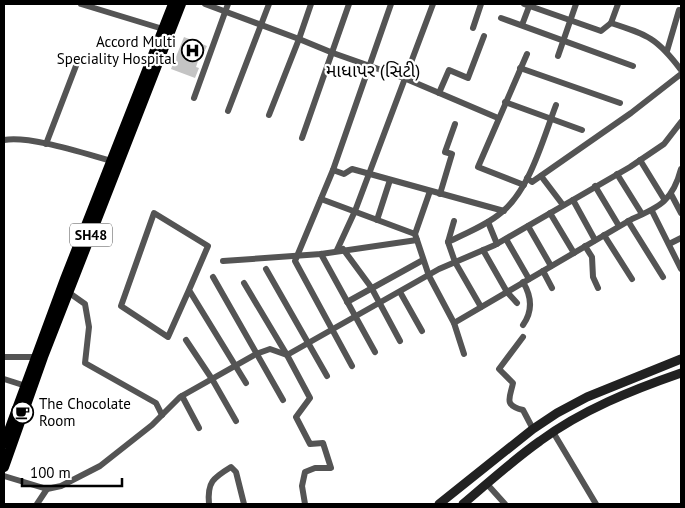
<svg xmlns="http://www.w3.org/2000/svg" width="685" height="508" viewBox="0 0 685 508" font-family="'PT Sans','Noto Sans Gujarati',sans-serif">
<style>
.building{fill:#c4c4c4}
.lines{fill:none;stroke-linecap:round;stroke-linejoin:round}
.street{stroke:#545454;stroke-width:6}
.secondary{stroke:#212121;stroke-width:9}
.primary{stroke:#000;stroke-width:10}
.labels{text-anchor:middle;stroke-width:4.5;stroke-linejoin:round;paint-order:stroke}
.shield{fill:#fff;stroke:#4c4c4c;stroke-width:1}
.shield-label{font-size:14px;font-weight:bold;fill:#000}
.poi-label{font-size:15px;fill:#000;stroke:#fff;text-anchor:end}
.quarter-label{font-size:18px;fill:#000;stroke:#fff}
</style>
<rect width="100%" height="100%" fill="#fff"/>
<path class="building" d="M184 37 207 46 202 56 200 55 196 67 199 68 195 78 171 69Z"/>
<g class="lines">
<g class="street">
<path d="M81 4 163 29"/>
<path d="M205 4 299 39 333 53 404 78 498 118"/>
<path d="M524 4 601 31 611 23C648 35 657 38 681 70"/>
<path d="M501 18 633 66"/>
<path d="M611 23 618 4"/>
<path d="M522 25 530 4"/>
<path d="M473 28 481 4"/>
<path d="M667 51 679 10"/>
<path d="M558 56 576 4"/>
<path d="M520 68 620 103"/>
<path d="M439 93 449 70 468 78 484 36"/>
<path d="M194 98 228 4"/>
<path d="M505 102 582 130"/>
<path d="M228 111 269 4"/>
<path d="M269 115 299 39 311 4"/>
<path d="M302 138 349 4"/>
<path d="M4 140C29 135 86 154 112 161"/>
<path d="M46 144 79 58"/>
<path d="M640 160 664 199"/>
<path d="M333 170 344 174 352 169 504 211"/>
<path d="M617 174 642 214"/>
<path d="M541 176 563 205"/>
<path d="M527 178 532 182 631 113 681 74"/>
<path d="M524 185 478 167 527 54"/>
<path d="M595 186 619 226"/>
<path d="M430 191 415 234 429 276 454 323 464 354"/>
<path d="M440 194 452 154 445 152 455 124"/>
<path d="M671 194 681 213"/>
<path d="M321 199 415 234"/>
<path d="M573 200 595 240"/>
<path d="M652 211 681 269"/>
<path d="M550 213 574 253"/>
<path d="M377 220 390 180"/>
<path d="M454 221 448 242 455 262 481 307"/>
<path d="M628 221 663 277"/>
<path d="M488 222 497 244"/>
<path d="M528 226 551 266"/>
<path d="M604 235 632 279"/>
<path d="M506 239 529 279"/>
<path d="M448 242C466 233 487 225 502 212 530 189 543 139 556 105"/>
<path d="M669 244 681 238"/>
<path d="M585 246 592 257 593 277 598 288"/>
<path d="M343 249 371 287 400 341"/>
<path d="M337 250 355 211 433 4"/>
<path d="M483 250 507 292 517 303"/>
<path d="M321 254 375 352"/>
<path d="M223 261 321 254 417 240"/>
<path d="M266 269 327 376"/>
<path d="M543 271 552 288"/>
<path d="M213 277 283 400"/>
<path d="M244 283 287 355 310 398 296 417 310 444 323 443 331 468H315L305 472 302 486 305 504"/>
<path d="M189 290 168 337 121 306 154 213 208 246 189 290 246 383"/>
<path d="M68 292 85 304 89 327 85 363 156 403 162 415"/>
<path d="M400 292 422 331"/>
<path d="M347 302 423 260"/>
<path d="M454 323 632 219C660 207 673 200 681 169"/>
<path d="M523 325C533 311 532 297 523 282"/>
<path d="M523 337 499 369 513 383C510 398 503 405 523 410L533 429"/>
<path d="M186 340 212 379 236 421"/>
<path d="M4 357H36"/>
<path d="M352 366 295 261 333 170 391 4"/>
<path d="M4 379 29 387"/>
<path d="M182 396 199 428"/>
<path d="M553 432 596 504"/>
<path d="M4 476 47 489 61 486 100 466 152 425 180 397 256 354 270 349 287 355 439 269 495 245 630 167 664 144 681 122"/>
<path d="M487 484 505 504"/>
<path d="M37 504 47 489"/>
<path d="M209 504C207 482 213 478 231 467L236 472 244 504"/>
</g>
<g class="secondary">
<path d="M439 504 533 429 557 413 587 397 681 359"/>
<path d="M463 504C488 483 513 460 540 441 582 410 632 390 681 373"/>
</g>
<g class="primary">
<path d="M4 444 65 279 173 4"/>
<path d="M4 467 43 357 181 4"/>
</g>
</g>
<defs>
<symbol id="hospital-ring" viewBox="-11 -11 22 22"><circle r="9.5" fill="#fff" stroke="#000" stroke-width="1.5"/><path d="M-5-5h3v3.5h4V-5h3V5h-3V1.5h-4V5h-3Z" fill="#000"/></symbol>
<symbol id="cafe-ring" viewBox="-11 -11 22 22"><circle r="9.5" fill="#fff" stroke="#000" stroke-width="1.5"/><path d="M-5.5-4.5H6V0H3Q3 3.5 0 3.5H-2.5Q-5.5 3.5-5.5 0ZM3-3.2v2h1.7v-2ZM-6 4.5H4V6H-6Z" fill="#000"/></symbol>
</defs>
<g fill-rule="evenodd">
<use href="#hospital-ring" x="180" y="38" width="25" height="25"/>
<use href="#cafe-ring" x="10" y="400" width="25" height="25"/>
</g>
<g class="labels">
<rect class="shield" x="70" y="223.5" width="42" height="23" rx="4"/>
<g class="shield-label">
<text x="91" y="240">SH48</text>
</g>
<g class="poi-label">
<text x="176" y="47">Accord Multi<tspan x="176" dy="17">Speciality Hospital</tspan></text>
<text x="39" y="409" text-anchor="start">The Chocolate<tspan x="39" dy="17">Room</tspan></text>
</g>
<g class="quarter-label">
<text x="373" y="77">માધાપર (સિટી)</text>
</g>
</g>
<rect width="685" height="508" fill="none" stroke="#000000" stroke-width="10"/>
<path d="M22 478v8h100v-8" fill="none" stroke="#000000" stroke-width="2.5"/>
<text x="30" y="478" font-size="15" fill="#000000" stroke="#ffffff" stroke-width="4" paint-order="stroke">100 m</text>
</svg>
